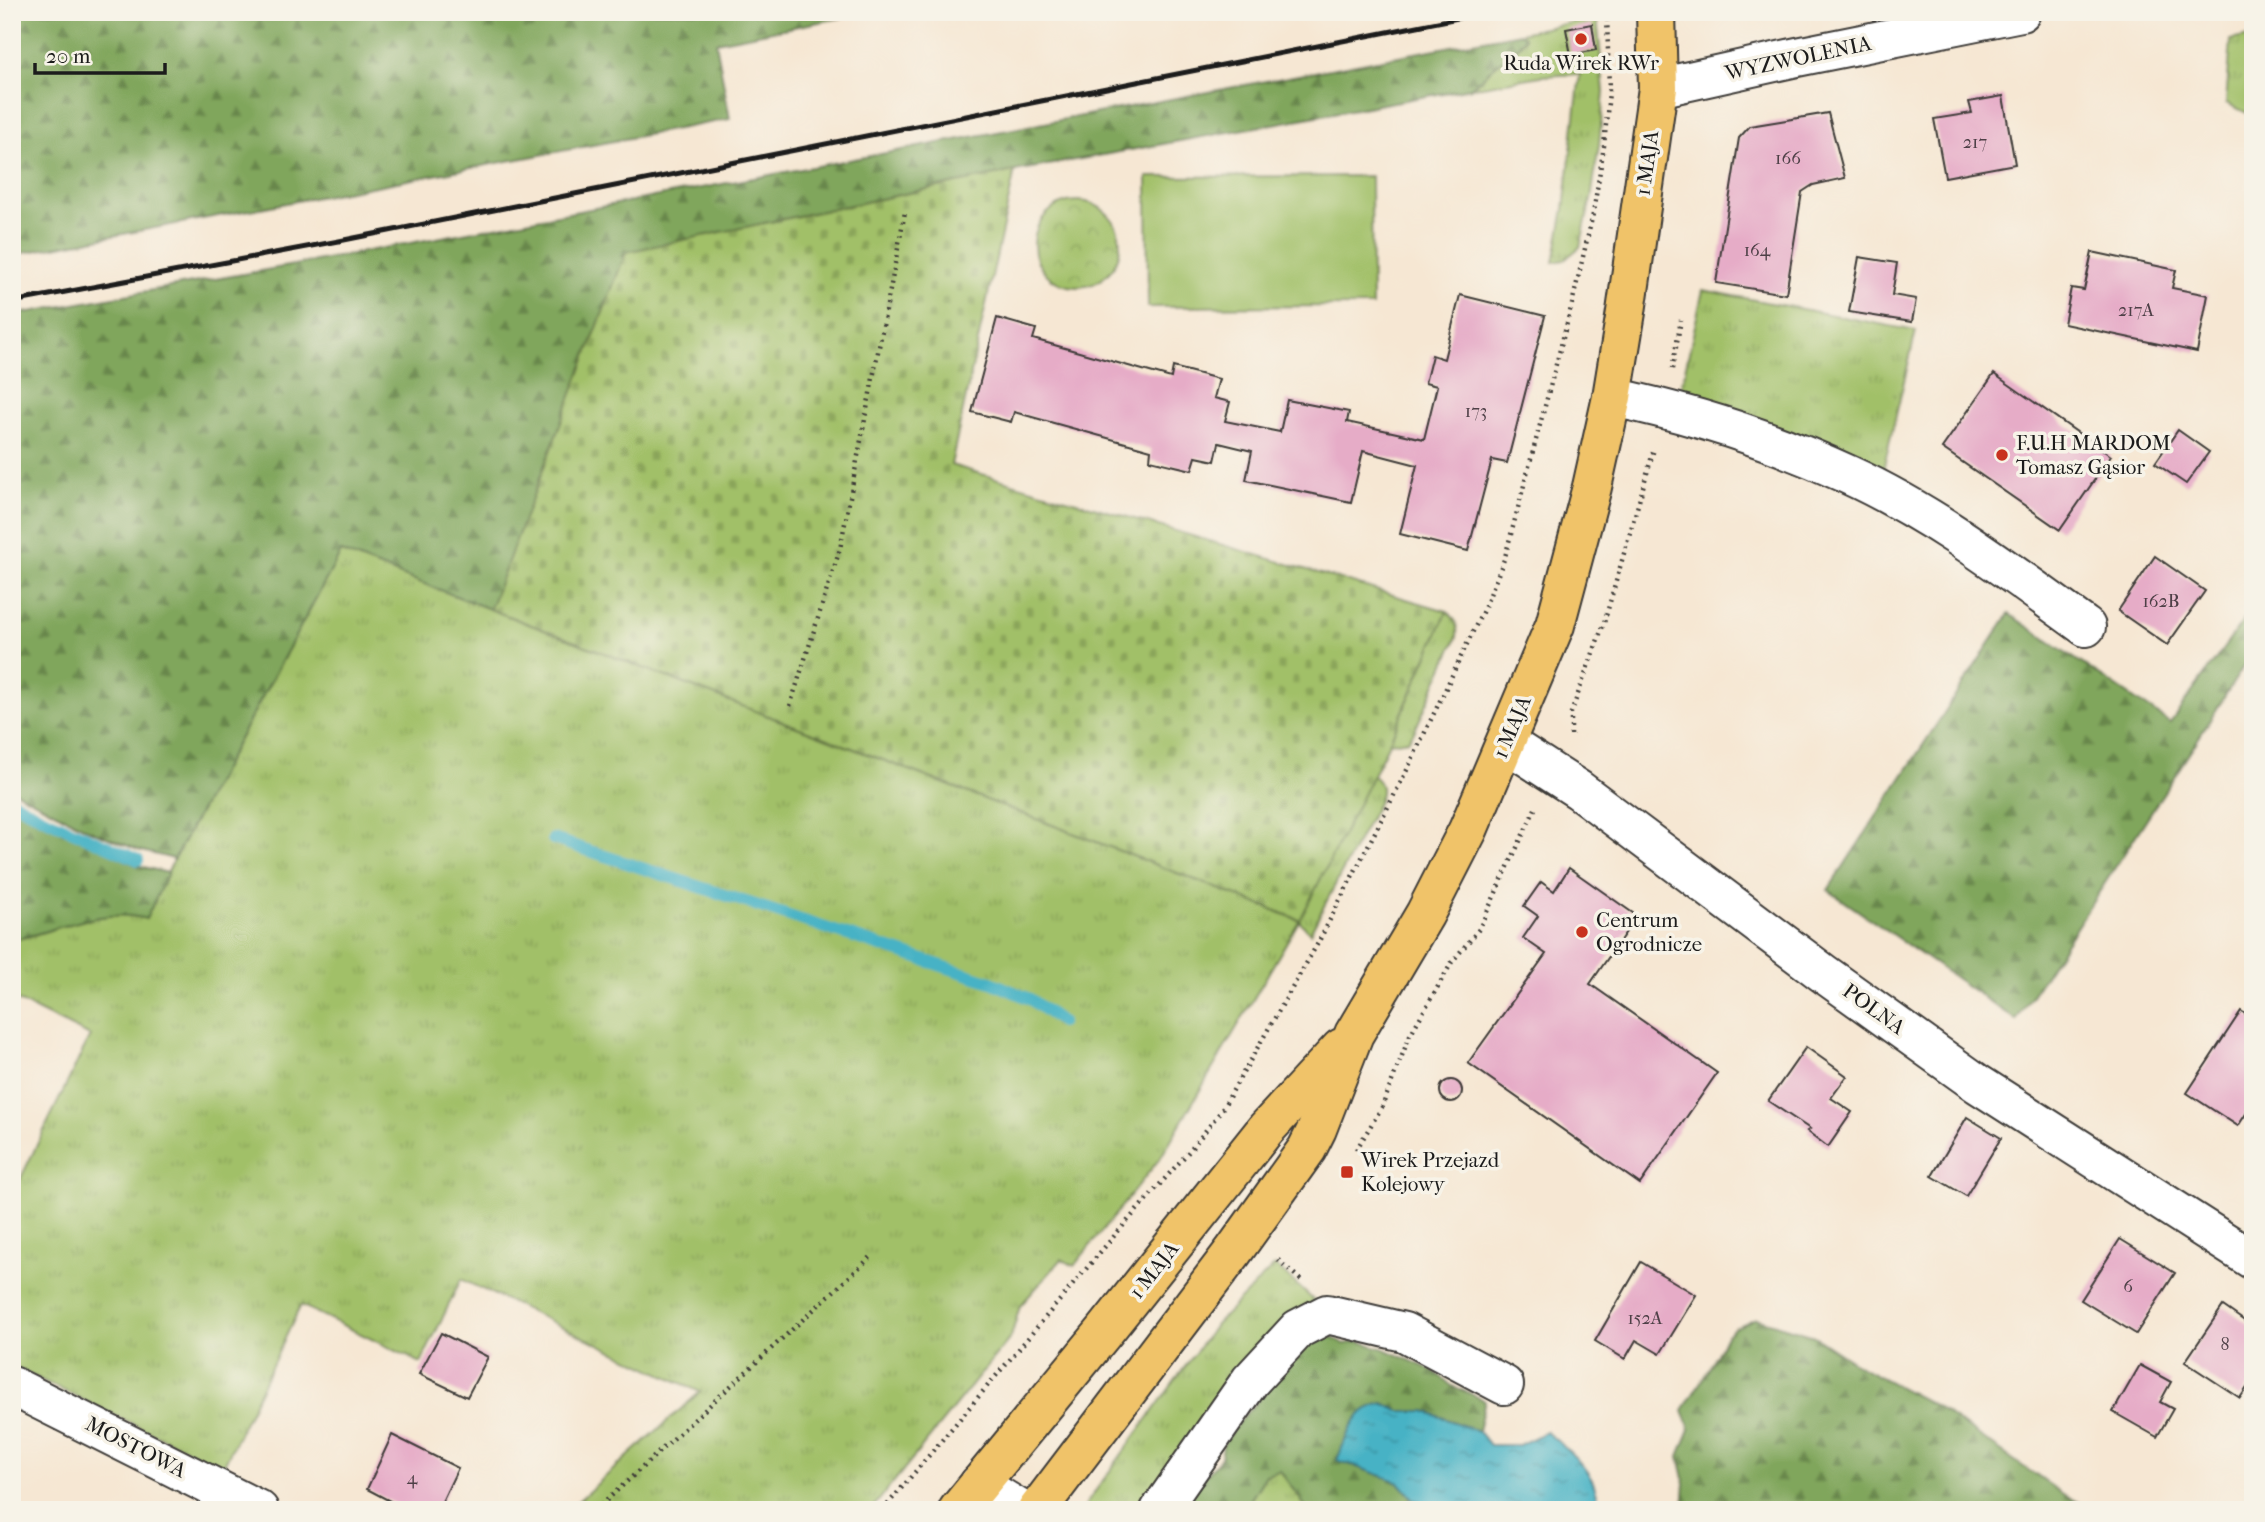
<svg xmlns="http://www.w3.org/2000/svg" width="2265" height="1522" viewBox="0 0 2265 1522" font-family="'IM FELL French Canon',serif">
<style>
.grass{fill:url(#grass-tufts);stroke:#5e6e42;stroke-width:2}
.forest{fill:url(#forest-firs);stroke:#4e613c;stroke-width:2}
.cemetery{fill:url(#cemetery-stones);stroke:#5e6e42;stroke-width:2}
.park{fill:url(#park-crowns);stroke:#5e6e42;stroke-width:2}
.garden{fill:#a1c068;stroke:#5e6e42;stroke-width:2}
.water{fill:url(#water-ripples);stroke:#326770;stroke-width:2}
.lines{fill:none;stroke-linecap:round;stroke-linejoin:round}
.stream{stroke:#47b2c5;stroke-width:12}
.building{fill:#e6acc7}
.minor-casing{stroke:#3d3a37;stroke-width:42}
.major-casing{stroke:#3d3a37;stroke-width:42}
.path{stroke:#3d3a37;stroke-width:4.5;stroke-dasharray:2 5;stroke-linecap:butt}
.minor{stroke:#fff;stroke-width:38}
.major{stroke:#f0c369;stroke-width:38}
.rail{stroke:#1c1c1c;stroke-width:5}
.poi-dot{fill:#c8321e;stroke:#f7f3e8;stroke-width:2.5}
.labels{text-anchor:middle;stroke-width:7;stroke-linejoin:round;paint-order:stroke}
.number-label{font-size:18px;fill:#4e4047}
.street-label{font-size:21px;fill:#1c1c1c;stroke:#f7f3e8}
.poi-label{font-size:21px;fill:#1c1c1c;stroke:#f7f3e8;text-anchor:start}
</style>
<defs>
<pattern id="grass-tufts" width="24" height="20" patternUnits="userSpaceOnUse" patternTransform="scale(1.75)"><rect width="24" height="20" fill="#a1c068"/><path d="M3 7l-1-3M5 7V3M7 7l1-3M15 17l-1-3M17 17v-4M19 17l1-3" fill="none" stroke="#8aa45a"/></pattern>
<pattern id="forest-firs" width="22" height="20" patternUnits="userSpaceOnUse" patternTransform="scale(1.75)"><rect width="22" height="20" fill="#80a65c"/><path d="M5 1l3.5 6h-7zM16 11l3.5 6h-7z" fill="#68864b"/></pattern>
<pattern id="cemetery-stones" width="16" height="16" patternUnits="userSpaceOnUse" patternTransform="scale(1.75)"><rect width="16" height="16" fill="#a1c068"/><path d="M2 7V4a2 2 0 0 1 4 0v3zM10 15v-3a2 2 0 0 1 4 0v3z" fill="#8aa45a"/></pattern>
<pattern id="park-crowns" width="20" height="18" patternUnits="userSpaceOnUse" patternTransform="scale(1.75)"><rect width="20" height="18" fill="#a1c068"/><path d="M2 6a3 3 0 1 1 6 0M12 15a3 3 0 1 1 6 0" fill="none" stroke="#8aa45a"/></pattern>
<pattern id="water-ripples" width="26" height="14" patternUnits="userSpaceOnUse" patternTransform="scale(1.75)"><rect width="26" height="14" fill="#47b2c5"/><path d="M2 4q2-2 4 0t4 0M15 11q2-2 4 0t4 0" fill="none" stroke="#3a909f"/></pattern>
</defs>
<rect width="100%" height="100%" fill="#f7f3e8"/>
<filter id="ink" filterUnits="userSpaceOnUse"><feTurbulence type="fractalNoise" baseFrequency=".0143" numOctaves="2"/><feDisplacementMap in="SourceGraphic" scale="14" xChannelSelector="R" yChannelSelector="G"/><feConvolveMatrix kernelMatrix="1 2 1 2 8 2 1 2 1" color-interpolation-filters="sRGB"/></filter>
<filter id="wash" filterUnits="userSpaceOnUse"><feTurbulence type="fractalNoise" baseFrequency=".00686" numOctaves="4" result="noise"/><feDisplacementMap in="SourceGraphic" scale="28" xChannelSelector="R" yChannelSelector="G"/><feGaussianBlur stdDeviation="1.57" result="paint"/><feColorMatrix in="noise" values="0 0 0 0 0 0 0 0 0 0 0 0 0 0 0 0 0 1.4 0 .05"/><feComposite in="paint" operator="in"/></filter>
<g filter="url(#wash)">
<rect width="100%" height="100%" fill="#f6e7d3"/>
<g class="grass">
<path d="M1597 17 1604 92 1599 145 1591 199 1580 247 1564 260 1554 262 1564 209 1580 74 1541 76 1471 88 1500 61 1513 54 1525 38 1520 33Z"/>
<path d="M2253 35V116L2226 103 2231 40Z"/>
<path d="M1703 290 1916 331 1882 474 1678 401Z"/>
<path d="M341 552 1299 920 1372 775C1382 782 1383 790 1379 801L1310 933 1299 921 1161 1157 1074 1266 1062 1259 1020 1306 1011 1337 871 1510H568L700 1392 461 1279 421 1363 301 1305 223 1467 12 1366V1196L90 1036 12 998V940C56 932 100 906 146 918L174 859Z"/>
<path d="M1447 611C1456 619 1458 625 1457 637L1415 730 1408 740 1389 743Z"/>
<path d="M1276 1266 1317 1303 1145 1510H1085L1086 1504 1216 1324 1273 1267Z"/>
<path d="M1280 1471 1308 1510H1244L1266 1475Z"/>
</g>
<g class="forest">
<path d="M12 12H871L716 42 730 119 12 255Z"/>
<path d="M1520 33 1525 37 1512 55 1500 61 1471 88 1015 171 626 252 490 609 341 552 174 859 138 850 87 829 12 790V315L294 265Z"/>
<path d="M2253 607V651L2190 752 2016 1020 1828 890 2009 614 2170 723Z"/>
<path d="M12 805 136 865 168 873 146 919C101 906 55 932 12 940Z"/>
<path d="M1756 1318 1814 1336 1861 1367 1934 1405 2063 1494 2093 1510H1672L1683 1507 1685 1483 1679 1456 1690 1429 1683 1410 1715 1359 1725 1337 1734 1328Z"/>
<path d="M1333 1337 1345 1344 1358 1341 1385 1349 1434 1371 1452 1386 1485 1400 1478 1431 1425 1411H1399L1383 1403 1338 1460 1399 1482 1423 1510H1308L1280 1471 1266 1475 1244 1510H1174L1221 1458 1223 1445 1241 1419 1313 1340Z"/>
</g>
<path class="cemetery" d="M1015 171 951 465 1447 611 1389 743 1300 920 490 609 626 252Z"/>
<circle class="park" cx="1077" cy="244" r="43"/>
<path class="garden" d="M1371 176 1372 306 1148 307 1147 177Z"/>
<path class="water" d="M1383 1403 1399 1411H1425L1478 1431 1489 1445H1519L1546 1432C1564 1446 1581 1460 1592 1480 1597 1490 1597 1502 1605 1510H1423L1399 1482 1337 1460C1348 1434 1353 1409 1383 1403Z"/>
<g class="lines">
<g class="stream">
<path d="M12 801 41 817 138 860"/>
<path d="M553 839 991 982 1030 999 1061 1022"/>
</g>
</g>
<g id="blocks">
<g class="building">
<path d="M1592 24 1596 50 1571 55 1566 29Z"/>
<path d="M2003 96 2015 164 1945 177 1934 119 1972 113 1969 102Z"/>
<path d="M1828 113 1845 178 1813 185 1802 192 1786 294 1716 283 1739 138 1750 126Z"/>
<path d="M2092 252 2176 270 2172 288 2208 295 2197 352 2064 324 2071 288 2084 290Z"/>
<path d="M1859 257 1897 263 1892 295 1916 299 1912 322 1849 312Z"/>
<path d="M1460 295 1545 316 1507 463 1492 460 1468 551 1400 534 1417 465 1363 451 1351 502 1246 480 1252 451 1219 443 1215 461 1196 457 1192 470 1150 460 1151 450 1014 412 1011 422 972 412 997 318 1036 329 1033 339 1171 378 1173 367 1219 379 1214 398 1230 402 1225 421 1280 432 1287 400 1349 412 1347 422 1424 439 1437 386 1425 383 1432 355 1444 359Z"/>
<path d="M1994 374 2111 456 2060 530 1942 448Z"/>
<path d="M2178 430 2209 452 2186 484 2155 463Z"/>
<path d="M2155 556 2205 591 2167 645 2118 611Z"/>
<path d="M1569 868 1637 916 1590 984 1717 1073 1640 1184 1468 1063 1546 954 1523 938 1538 916 1524 906 1541 882 1554 891Z"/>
<path d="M2241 1011 2253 1019V1103L2238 1126 2187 1093Z"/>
<path d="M1806 1047 1847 1076 1831 1098 1852 1112 1828 1147 1807 1131 1810 1129 1768 1101Z"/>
<circle cx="1451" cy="1091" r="11"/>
<path d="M1967 1117 2001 1138 1966 1196 1932 1176Z"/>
<path d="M2120 1239 2175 1273 2136 1334 2081 1300Z"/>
<path d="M1641 1262 1696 1295 1660 1354 1636 1340 1625 1359 1595 1341Z"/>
<path d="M2223 1306 2253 1327V1379L2240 1398 2185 1362Z"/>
<path d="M441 1333 488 1357 467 1397 419 1374Z"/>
<path d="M2140 1365 2171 1382 2160 1402 2173 1409 2157 1437 2113 1412Z"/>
<path d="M392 1435 458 1468 438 1510 423 1504 420 1510H407L367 1489Z"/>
</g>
</g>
</g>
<g filter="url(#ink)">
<use href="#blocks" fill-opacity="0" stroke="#3d3a37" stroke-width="2"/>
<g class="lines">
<defs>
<g id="minor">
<path d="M1658 88 1797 57 2021 12"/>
<path d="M1612 397C1693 414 1774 440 1849 475 1934 514 2010 572 2086 627"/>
<path d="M1506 743 1579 790 1823 973 1978 1084 2253 1260"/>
<path d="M12 1386 259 1510"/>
<path d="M979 1484 1021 1510"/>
<path d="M1160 1510 1250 1381 1298 1329 1327 1314 1404 1332 1504 1385"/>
</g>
<g id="major">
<path d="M958 1510 1104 1332 1266 1129 1341 1048"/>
<path d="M1037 1510 1233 1252 1307 1149 1317 1129 1354 1034 1425 914 1468 830 1555 625 1592 487 1612 397 1626 312 1658 88 1656 12"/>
</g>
</defs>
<use href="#minor" class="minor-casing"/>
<use href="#major" class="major-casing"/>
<g class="path">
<path d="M1672 369 1681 320"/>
<path d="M790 706 840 549 905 212"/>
<path d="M1571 735V713L1604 623 1654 449"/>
<path d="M1356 1150 1382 1107 1410 1035 1452 962 1479 929 1535 809"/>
<path d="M1278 1260 1301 1280"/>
<path d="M596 1510 873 1255"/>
<path d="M883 1510 1108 1243 1191 1149 1221 1111 1318 943 1407 770 1487 602 1505 557 1572 304 1593 214 1604 146 1609 92 1607 12"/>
</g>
<use href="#minor" class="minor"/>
<use href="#major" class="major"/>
<path class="rail" d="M12 302 339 241 1488 12"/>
</g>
</g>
<g class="poi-dot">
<circle cx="1581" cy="39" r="7"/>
<circle cx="2002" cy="455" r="7"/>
<circle cx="1582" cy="932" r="7"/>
<rect x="1340" y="1165" width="14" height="14" rx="3.5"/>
</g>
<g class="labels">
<g class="number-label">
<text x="1975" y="148">217</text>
<text x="1788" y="164">166</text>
<text x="1757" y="256">164</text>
<text x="2136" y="316">217A</text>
<text x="1476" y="417">173</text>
<text x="2161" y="607">162B</text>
<text x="2128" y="1292">6</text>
<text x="1645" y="1324">152A</text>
<text x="2225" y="1350">8</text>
<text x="412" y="1484">4</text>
</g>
<g class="street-label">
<text transform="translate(1798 58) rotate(-12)" y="7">WYZWOLENIA</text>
<text transform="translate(1647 163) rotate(-82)" y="7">1 MAJA</text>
<text transform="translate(1512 727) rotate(-67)" y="7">1 MAJA</text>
<text transform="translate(1874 1009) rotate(36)" y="7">POLNA</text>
<text transform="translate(1154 1270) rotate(-52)" y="7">1 MAJA</text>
<text transform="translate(136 1447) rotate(27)" y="7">MOSTOWA</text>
</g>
<g class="poi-label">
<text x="1581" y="70" text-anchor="middle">Ruda Wirek RWr</text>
<text x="2016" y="450">F.U.H MARDOM<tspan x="2016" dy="24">Tomasz Gąsior</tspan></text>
<text x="1596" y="927">Centrum<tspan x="1596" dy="24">Ogrodnicze</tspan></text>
<text x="1361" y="1167">Wirek Przejazd<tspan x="1361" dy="24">Kolejowy</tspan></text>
</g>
</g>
<rect width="2265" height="1522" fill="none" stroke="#f7f3e8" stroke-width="42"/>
<path d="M35 63v10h130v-10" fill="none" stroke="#1c1c1c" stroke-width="3.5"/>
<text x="46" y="63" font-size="21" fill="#1c1c1c" stroke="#f7f3e8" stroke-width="5" paint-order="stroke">20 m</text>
</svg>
